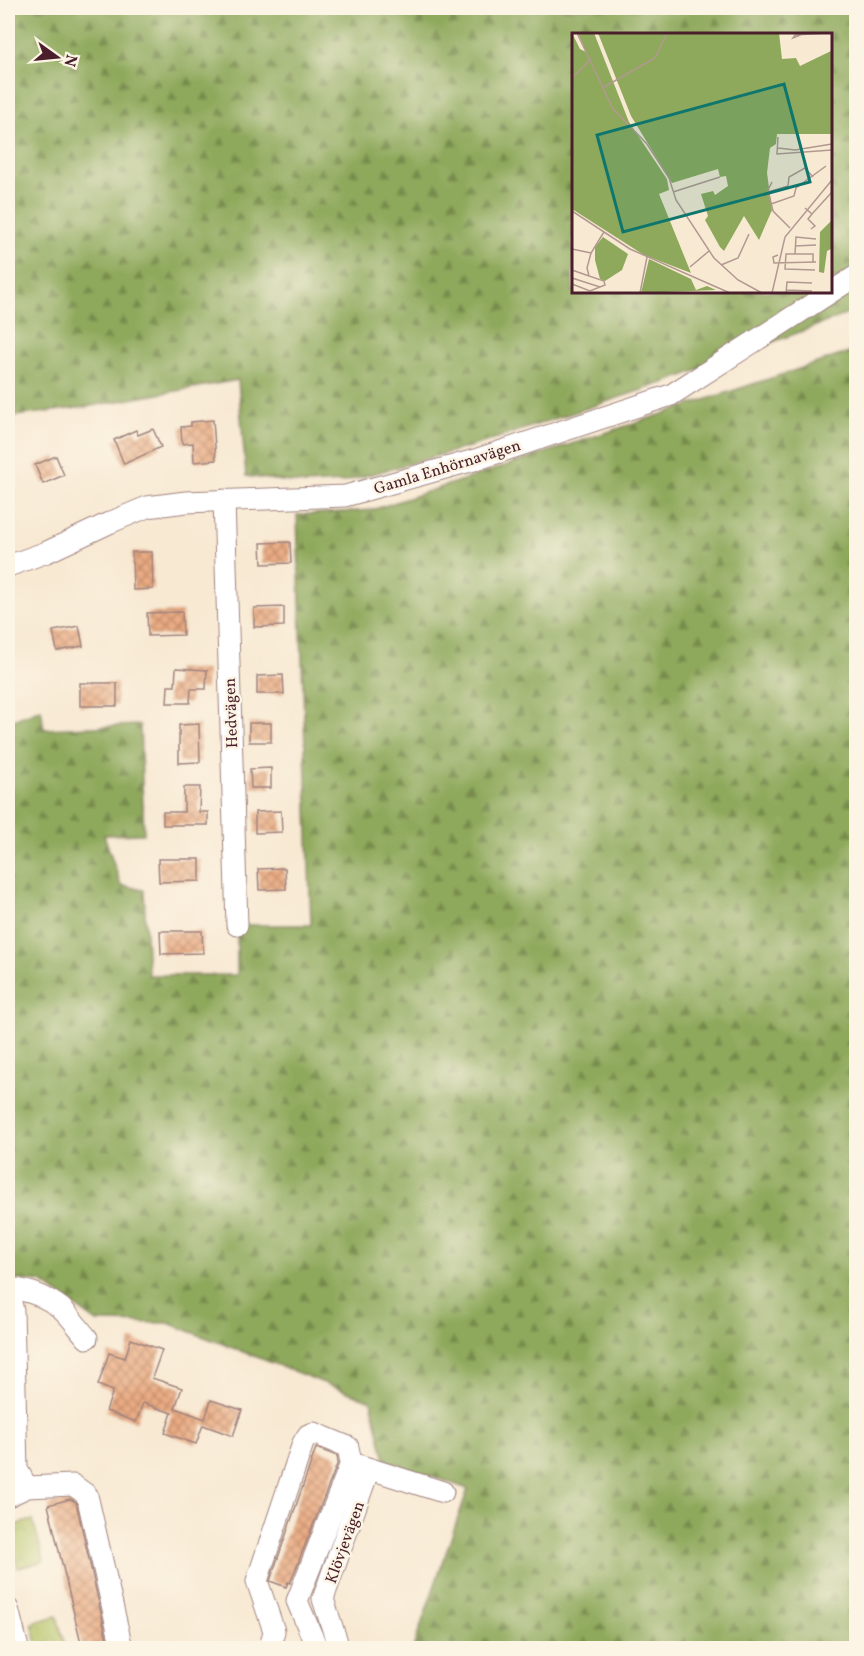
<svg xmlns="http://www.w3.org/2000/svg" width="864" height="1656" viewBox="0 0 864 1656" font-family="Vollkorn,serif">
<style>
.forest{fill:url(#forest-firs);stroke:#6c6443;stroke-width:1.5;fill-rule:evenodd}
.park{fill:url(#park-crowns);stroke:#7e7148;stroke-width:1.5}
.building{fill:url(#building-cross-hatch)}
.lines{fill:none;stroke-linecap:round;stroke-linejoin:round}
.minor-casing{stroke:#a1847f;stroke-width:23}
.minor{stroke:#fff;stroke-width:21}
.labels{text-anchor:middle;stroke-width:5;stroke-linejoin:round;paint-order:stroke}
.street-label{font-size:16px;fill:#4a1f2b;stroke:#fcf5e5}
.inset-road{fill:none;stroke:#b29890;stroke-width:1.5}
.view{fill:#0f766e;fill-opacity:0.15;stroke:#0f766e;stroke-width:3}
.inset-edge{fill:none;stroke:#4a1f2b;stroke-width:3}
</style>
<defs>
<pattern id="forest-firs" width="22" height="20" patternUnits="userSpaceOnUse" patternTransform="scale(1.5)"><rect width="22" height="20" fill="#8ea95b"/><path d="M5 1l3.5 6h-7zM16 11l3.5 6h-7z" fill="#76894b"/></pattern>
<pattern id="park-crowns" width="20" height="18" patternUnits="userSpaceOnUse" patternTransform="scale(1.5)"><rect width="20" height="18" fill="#b3c366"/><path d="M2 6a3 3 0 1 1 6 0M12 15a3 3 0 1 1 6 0" fill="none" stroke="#9ba759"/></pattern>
<pattern id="building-cross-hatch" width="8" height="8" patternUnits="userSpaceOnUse" patternTransform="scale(1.5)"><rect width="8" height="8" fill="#eaac83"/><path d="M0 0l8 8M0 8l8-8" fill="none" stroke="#c08b6b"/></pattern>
</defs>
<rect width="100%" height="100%" fill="#fcf5e5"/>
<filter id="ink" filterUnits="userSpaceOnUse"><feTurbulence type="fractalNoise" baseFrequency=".0167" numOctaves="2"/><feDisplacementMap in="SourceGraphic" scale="12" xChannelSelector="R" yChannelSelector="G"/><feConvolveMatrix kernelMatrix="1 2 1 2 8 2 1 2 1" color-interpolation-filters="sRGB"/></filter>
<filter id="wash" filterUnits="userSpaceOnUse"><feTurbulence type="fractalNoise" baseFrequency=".008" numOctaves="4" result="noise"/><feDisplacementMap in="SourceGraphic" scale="24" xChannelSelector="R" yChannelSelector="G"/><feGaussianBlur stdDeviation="1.35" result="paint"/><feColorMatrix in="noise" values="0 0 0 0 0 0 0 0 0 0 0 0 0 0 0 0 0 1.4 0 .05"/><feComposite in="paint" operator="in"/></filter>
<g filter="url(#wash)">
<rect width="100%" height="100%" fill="#f8e9d3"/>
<g class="forest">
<path d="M8 8H856V311L669 381 476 445 343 482 305 484 246 476 238 380 85 407 8 417ZM573 34H830V291H573Z"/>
<path d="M856 350V1648H413L468 1489 385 1460 371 1401 168 1323 97 1322 42 1282 8 1279V722L41 709 44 729 140 725 144 834 104 835 121 885 144 890 148 975H237V925H311L297 515 372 510Z"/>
</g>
<g class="park">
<path d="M33 1520 44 1561 18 1568 8 1527Z"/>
<path d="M57 1616 65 1646 56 1648H38L32 1623Z"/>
</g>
<g id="blocks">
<g class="building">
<path d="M213 420 216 460 194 462 193 443 182 444 181 427 191 426V422Z"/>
<path d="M153 429 161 447 124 464 114 440 136 430 138 435Z"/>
<path d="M56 456 64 475 43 484 35 465Z"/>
<path d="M290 542 291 563 262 564 261 543Z"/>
<path d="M132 552H152L153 589 133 590Z"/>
<path d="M284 607V626L254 627V608Z"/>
<path d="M182 612 183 635 148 636 147 613Z"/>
<path d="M79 626 83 646 57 651 53 631Z"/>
<path d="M176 668 207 670 206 689H191L190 703H167L168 686H175Z"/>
<path d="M283 675 284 694H257V676Z"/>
<rect x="80" y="683" width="37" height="23"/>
<rect x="249" y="723" width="22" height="19"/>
<path d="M199 724 200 762 179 763V725Z"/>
<path d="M271 768V788H251L250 769Z"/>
<path d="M184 787H200L199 812H208V825H163V812H184Z"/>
<path d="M281 811 282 832 255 833V812Z"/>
<path d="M158 859H200V881L159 882Z"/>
<path d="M285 868 286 889 259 890 258 869Z"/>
<path d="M160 931H202L203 953 161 954Z"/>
<path d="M131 1339 162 1350 152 1378 182 1388 175 1408 205 1419 211 1400 242 1410 233 1436 203 1425 196 1444 165 1433 172 1413 143 1403 136 1422 106 1411 113 1391 98 1385 109 1353 125 1358Z"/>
<path d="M316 1448 337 1456 338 1462 290 1583 288 1582 286 1587 270 1581Z"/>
<path d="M70 1499 76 1502 109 1648H90V1645L82 1647 48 1505Z"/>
</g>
</g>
</g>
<g filter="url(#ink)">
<use href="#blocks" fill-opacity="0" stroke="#a1847f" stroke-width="1.5"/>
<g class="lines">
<defs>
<g id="minor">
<path d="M224 500 237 925"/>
<path d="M8 566 47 552 109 523 147 507 186 502 345 496 478 459 671 395 856 276"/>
<path d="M8 1288C27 1290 46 1296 62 1309 71 1317 79 1329 87 1338"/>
<path d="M8 1290 13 1311 17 1469 27 1487 73 1485 87 1495 122 1648"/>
<path d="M358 1465 443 1492"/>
<path d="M8 1496 27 1487"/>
<path d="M8 1609 18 1648"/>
<path d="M270 1648 274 1631 257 1581 303 1443 308 1435 314 1433 348 1447 351 1463 297 1601 317 1648"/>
<path d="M337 1648V1642L323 1599 369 1469"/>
</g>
</defs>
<use href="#minor" class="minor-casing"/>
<use href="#minor" class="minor"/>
</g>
</g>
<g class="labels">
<g class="street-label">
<text transform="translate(447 466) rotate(-17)" y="6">Gamla Enhörnavägen</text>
<text transform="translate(230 713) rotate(-92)" y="6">Hedvägen</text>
<text transform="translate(344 1542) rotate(-70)" y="6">Klövjevägen</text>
</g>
</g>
<g transform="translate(572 33)">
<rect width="260" height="260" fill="#f8e9d3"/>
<path d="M0 0 8 16 14 19 6 0H22L57 89 95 146 97 157 87 161 119 240 72 222 0 176ZM26 0H207L210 26 224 25 228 33 259 18V101H205L204 111 198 115 195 140 200 177 187 207 172 183 152 218 148 214 133 187 136 183 129 161 141 158 143 162 156 153 154 143 148 144 146 136 100 150 59 83ZM259 188V216L255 218 252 240 247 239 248 199ZM31 204 56 221 50 237 33 248 28 246 23 227V214ZM77 226 119 246 124 257 135 253 144 257 69 260Z" fill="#8ea95b"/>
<path class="inset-road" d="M5 0 41 76 75 111 97 145 104 167 142 225 166 247 190 260M231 1 221 5 223 2 254 0M0 45 19 26M32 54 83 25 95 0M206 104 205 121 260 117M206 115 223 117 260 111M200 149 196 157 201 178 218 195M101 159 148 144M196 159 216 153 217 144 233 135 241 144M199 171 222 163 224 155 254 133M233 175 240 181 260 159M0 178 58 216 158 260M239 196 243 193 236 186 240 181M223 213 244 212M0 216 19 220M223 221 224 204 244 206M206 222 201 224 202 230 244 229M241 229V221H214L213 236 243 237M149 232 166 225 177 201M118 234 137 218M0 237 17 243M0 245 28 254M0 251 18 258 33 252 32 248 17 243 15 235 19 220 32 199M214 257 240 258M68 260 75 224M200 260 213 204 260 147M214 260 215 249 240 250"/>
<path class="view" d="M212 51 238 149 51 199 25 102Z"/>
<rect width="260" height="260" class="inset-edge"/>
</g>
<rect width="864" height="1656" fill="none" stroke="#fcf5e5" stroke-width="30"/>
<g transform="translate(57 57) rotate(105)" stroke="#fcf5e5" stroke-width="4.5" paint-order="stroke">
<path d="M0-4.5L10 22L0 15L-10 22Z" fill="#4a1f2b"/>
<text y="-9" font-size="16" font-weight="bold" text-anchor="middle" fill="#4a1f2b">N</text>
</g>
</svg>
